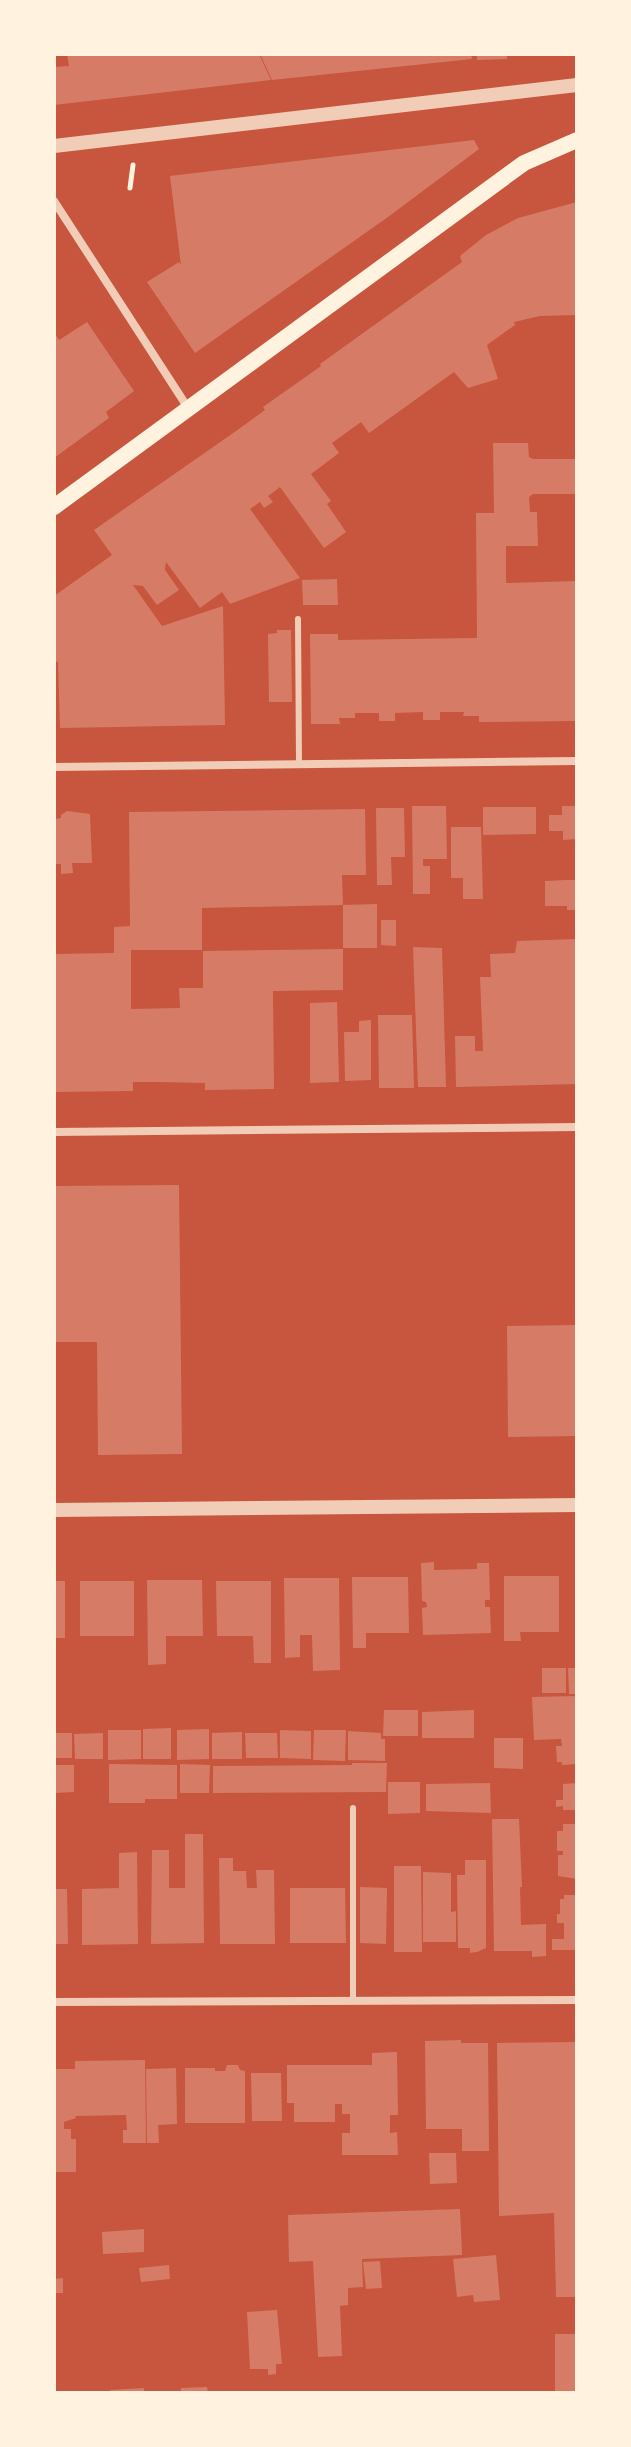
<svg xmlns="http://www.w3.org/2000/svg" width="631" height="2447" viewBox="0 0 631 2447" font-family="Ubuntu,sans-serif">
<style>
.building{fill:#d67c66}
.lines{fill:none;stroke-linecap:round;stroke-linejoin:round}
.path{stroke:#fff3e0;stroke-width:5}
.service{stroke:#f1ccb7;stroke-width:6}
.minor{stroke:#f1ccb7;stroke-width:8}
.tertiary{stroke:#f1ccb7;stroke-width:14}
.secondary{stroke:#fff3e0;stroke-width:16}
</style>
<rect width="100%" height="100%" fill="#c8553d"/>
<g class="building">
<path d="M67 54H259L271 80 54 105V67L69 66Z"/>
<path d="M260 54H471L472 59 272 80Z"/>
<path d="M477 54H507V59L477 60Z"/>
<path d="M474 140 479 149 388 217 195 353 147 282 179 262 181 265 170 176Z"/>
<path d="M577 202V315L540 316 514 322 515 325 487 345 498 379 468 388 454 372 369 433 361 422 332 443 339 453 311 474 331 501 327 504 346 532 324 548 280 487 268 496 273 502 264 508 260 502 250 509 300 578 230 604 222 592 200 608 166 562 165 570 179 590 157 605 143 586 133 585 162 626 223 606 225 725 60 728 58 661 54 664V596L112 555 94 530 236 431 265 410 263 407 321 366 320 364 462 262 460 256 486 235 518 218Z"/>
<path d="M87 322 134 391 106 412 109 418 54 458V332L59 340Z"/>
<path d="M493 443H528L529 457 533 459H577V494H533L529 497 530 512H537L538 546H506V583L577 581V721L479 722V716H463L464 712H440V720H423V712L395 713V721H379V713H355V718H339L340 724H311L310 634H338V640L477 638 476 513H494Z"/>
<path d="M337 579 338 605H303L302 580Z"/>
<path d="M277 630H291L292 702H269L268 634 277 633Z"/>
<path d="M412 806H446L447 859H423V866H430V894H413Z"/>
<path d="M562 806H577V839L563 840V831H549V815H562Z"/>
<path d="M483 807H536V834L483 835Z"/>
<path d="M376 808H404L405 857H391L392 885H377Z"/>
<path d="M365 809 366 875H342L343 905 202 908V950H131V1009L180 1008 179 988H203V951L343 949V990L273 991 274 1089 205 1090V1083L158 1082H133V1091L54 1092V954L114 953V927L130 926 129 812Z"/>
<path d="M67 811 90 814 92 863H72L73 873 61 874V864H54V819L61 818V815Z"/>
<path d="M451 827H481L483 899H463V878H451Z"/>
<path d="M566 880H577V910H567V906H545V881Z"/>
<path d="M377 904V948H343V905Z"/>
<path d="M381 920H396V946L381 945Z"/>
<path d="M577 939V1084L456 1087 455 1036H475V1051H483L480 977H491L490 954 515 953 517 941Z"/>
<path d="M413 947 442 948 446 1087H418Z"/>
<path d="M337 1002 339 1082 310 1083V1003Z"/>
<path d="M378 1015H412L414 1088H379Z"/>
<path d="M371 1020V1080L345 1081 344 1032H359V1021Z"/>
<path d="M179 1185 182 1454 98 1455 97 1342H54V1186Z"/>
<path d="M577 1325V1436L508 1437 507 1326Z"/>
<path d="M434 1562V1570L477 1569V1563H489L490 1600H485V1607H490L491 1633 423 1635 422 1608 427 1607 426 1602 422 1601 421 1563Z"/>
<path d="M504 1576H559V1632H520L521 1641H504Z"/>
<path d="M352 1577H408L409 1633H366V1648H353Z"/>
<path d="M284 1578H339L340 1670 313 1671 312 1635H300V1657L285 1658Z"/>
<path d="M147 1580H202L203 1636H166V1664L148 1665Z"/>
<rect x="54" y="1581" width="11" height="57"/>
<rect x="80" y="1581" width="54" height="55"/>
<path d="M216 1581H271V1663H254L253 1636H217Z"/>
<rect x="542" y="1668" width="24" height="25"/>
<path d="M568 1668H577V1694H569Z"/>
<path d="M577 1696V1764L562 1765V1762H557L556 1746H562L561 1739 534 1740 532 1697Z"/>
<path d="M384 1710H418V1736H383Z"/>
<path d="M474 1710V1738H422V1712Z"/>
<path d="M171 1728V1759H143V1729Z"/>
<path d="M209 1729V1759L177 1760V1730Z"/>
<path d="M108 1730H141V1759L108 1760Z"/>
<path d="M280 1730 311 1731V1759L280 1758Z"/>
<path d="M314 1730H346L345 1761 313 1760Z"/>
<path d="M348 1731 381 1733V1739H385V1761L348 1760Z"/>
<path d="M242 1732V1759H212V1733Z"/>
<rect x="54" y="1733" width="18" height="25"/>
<path d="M103 1733V1759H75L74 1734Z"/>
<path d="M245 1733H277L278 1758H246Z"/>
<path d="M494 1738H523V1769L494 1768Z"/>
<path d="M352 1763H387L386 1792 213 1793V1766L352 1765Z"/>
<path d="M109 1764 177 1765V1799H145V1803H109Z"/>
<path d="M180 1764 210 1765 209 1793H180Z"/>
<path d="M54 1765H74V1792L54 1793Z"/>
<path d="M388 1782H420V1813L388 1814Z"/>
<path d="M490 1783 491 1813 426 1811V1784Z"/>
<path d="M577 1783V1810H563V1806L556 1807V1800H563V1784Z"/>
<path d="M492 1819H519L522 1887H520L521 1925 546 1924V1956L532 1957V1951H494Z"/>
<path d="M563 1824H577V1879L558 1876V1855H563V1851H557V1831H563Z"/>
<path d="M185 1834H203L204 1943 151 1944 152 1850H169V1888H185Z"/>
<path d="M137 1852 138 1944 82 1945V1889L119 1888V1853Z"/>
<path d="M219 1858H233V1871H246L247 1888H257L256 1870H274L275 1944H220Z"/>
<path d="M465 1860H486V1948L477 1952 470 1953V1948H458L457 1875H465Z"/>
<path d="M394 1866H421L422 1952H394Z"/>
<path d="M423 1872 451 1873V1912L456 1911V1942H423Z"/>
<path d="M360 1887 387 1888 386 1944 360 1943Z"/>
<path d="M290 1888H345L346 1943H290Z"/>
<path d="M54 1889H67L68 1944H54Z"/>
<path d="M564 1895H577V1950H552V1939H564V1923H557V1914H560V1899H564Z"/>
<path d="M461 2040V2043H488L489 2151H462V2129H426L425 2041Z"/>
<path d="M577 2042V2297H556L554 2213 499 2216 497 2043Z"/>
<path d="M397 2052 398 2115H390V2133L397 2132 398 2155H342V2133H350V2114H342V2104H335V2122H294V2103H287V2065H372V2053Z"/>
<path d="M145 2060 146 2143H123V2130H127L126 2115 75 2116 76 2118 64 2122V2129H71V2139H76V2172H54V2069H75V2061Z"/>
<path d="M227 2065H238L240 2070 245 2071V2123H185V2068H215V2071H225Z"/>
<path d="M176 2068 177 2124 158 2125 159 2143H147L146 2069Z"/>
<path d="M251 2073H281L282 2121H252Z"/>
<path d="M429 2153H456L457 2183 430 2184Z"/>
<path d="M460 2209 462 2255 362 2259 363 2287 348 2288V2305L340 2306 342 2356 318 2357 313 2261 289 2262 288 2215Z"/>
<path d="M144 2229V2252L103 2254 102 2232Z"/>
<path d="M496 2255 500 2300 474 2302 473 2295 457 2297 453 2259Z"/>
<path d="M380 2261 382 2288 366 2289 363 2262Z"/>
<path d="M169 2265 170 2279 141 2282 139 2268Z"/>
<path d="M63 2278V2293H54V2279Z"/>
<path d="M277 2310 282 2364H276V2374L268 2375V2369H250L247 2312Z"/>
<rect x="555" y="2334" width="22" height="59"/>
<path d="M207 2387 208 2393H181V2388Z"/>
<path d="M144 2388V2393H110V2390Z"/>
</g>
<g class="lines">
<path class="path" d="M130 188 133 165"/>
<g class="service">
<path d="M298 619 299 763"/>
<path d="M353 1808V2001"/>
</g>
<g class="minor">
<path d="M54 201 188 408"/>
<path d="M54 767 577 761"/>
<path d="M54 1132 577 1127"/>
<path d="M54 2002 577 2000"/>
</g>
<g class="tertiary">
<path d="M54 146 577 85"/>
<path d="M54 1510 577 1505"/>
</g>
<path class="secondary" d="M54 507 524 163 577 140"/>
</g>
<rect width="631" height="2447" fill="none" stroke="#fff3e0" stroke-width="112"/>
</svg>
